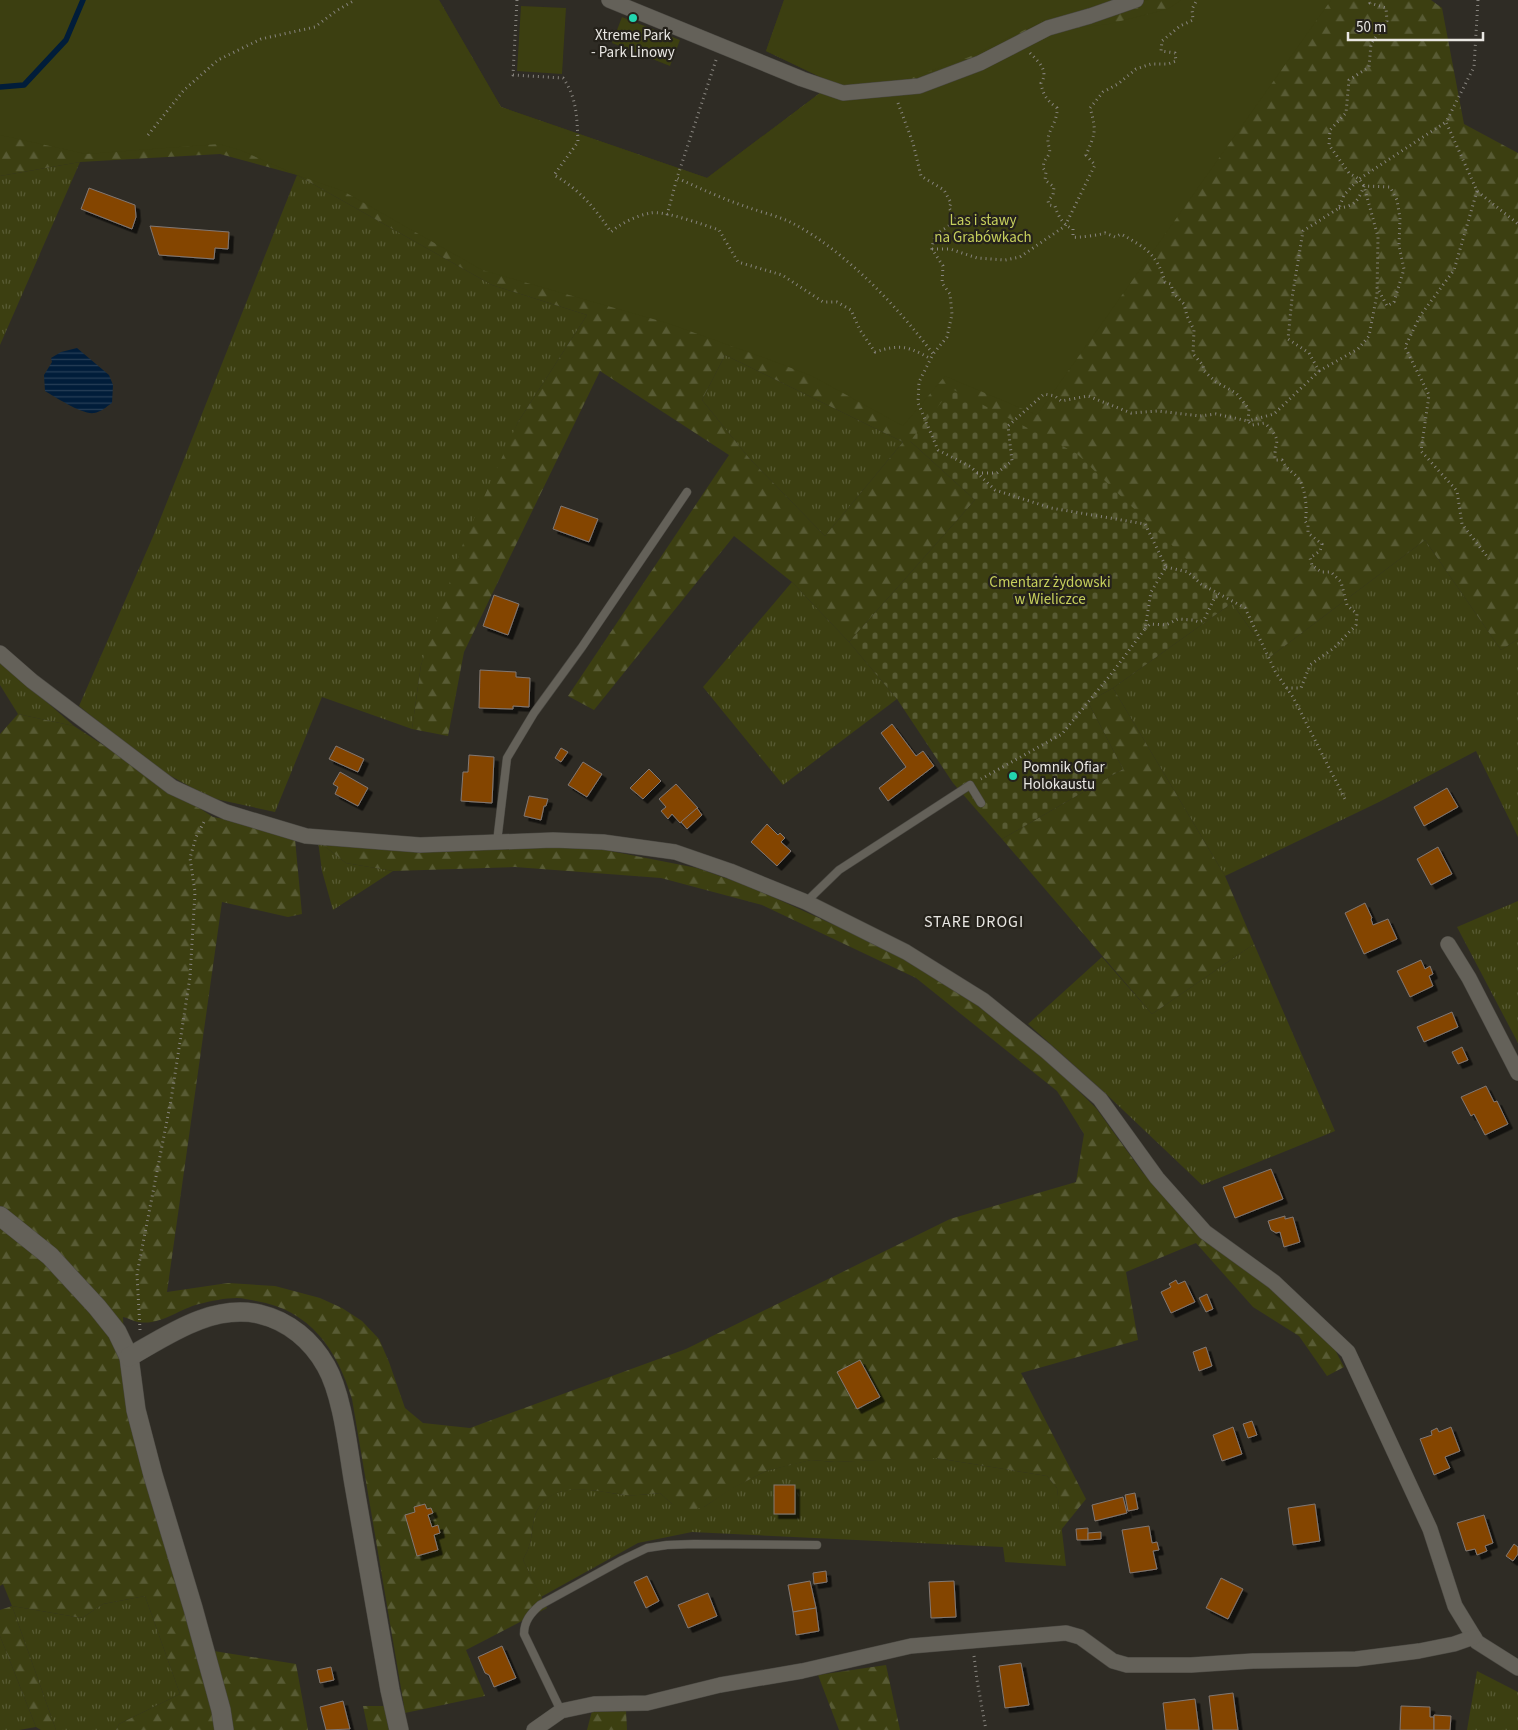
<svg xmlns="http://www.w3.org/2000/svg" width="1518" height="1730" viewBox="0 0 1518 1730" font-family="'Source Sans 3',sans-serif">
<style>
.grass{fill:url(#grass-tufts)}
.forest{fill:url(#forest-firs);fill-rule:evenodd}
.cemetery{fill:url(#cemetery-stones)}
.park{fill:#3c3f11}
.water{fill:url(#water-rules)}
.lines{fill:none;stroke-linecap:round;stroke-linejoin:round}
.stream{stroke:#011d3a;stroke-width:5.5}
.building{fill:#844405;stroke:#817873;filter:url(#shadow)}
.service-casing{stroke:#494741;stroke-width:9}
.minor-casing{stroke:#494741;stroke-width:16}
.tertiary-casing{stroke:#494741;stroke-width:20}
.path{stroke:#87847e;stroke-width:3;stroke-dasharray:1 4;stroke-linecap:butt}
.service{stroke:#646159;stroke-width:8}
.minor{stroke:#646159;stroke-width:15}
.tertiary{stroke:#646159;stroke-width:19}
.poi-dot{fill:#23d5af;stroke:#25221b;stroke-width:2}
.labels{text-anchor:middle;stroke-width:4.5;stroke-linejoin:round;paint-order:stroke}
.poi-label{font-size:15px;fill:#e9e7e3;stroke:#25221b}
.park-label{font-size:15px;fill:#c6cf5c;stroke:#25221b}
.neighbourhood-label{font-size:16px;letter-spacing:1px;fill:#e9e7e3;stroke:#25221b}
</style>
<defs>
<pattern id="grass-tufts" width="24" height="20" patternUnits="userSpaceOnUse" patternTransform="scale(1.25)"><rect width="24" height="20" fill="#3c3f11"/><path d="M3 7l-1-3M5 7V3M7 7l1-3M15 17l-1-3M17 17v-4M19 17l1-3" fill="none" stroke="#585b34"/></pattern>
<pattern id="forest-firs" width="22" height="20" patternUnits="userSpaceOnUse" patternTransform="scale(1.25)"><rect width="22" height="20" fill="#3c3f11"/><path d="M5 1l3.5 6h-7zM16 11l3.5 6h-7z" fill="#585b34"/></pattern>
<pattern id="cemetery-stones" width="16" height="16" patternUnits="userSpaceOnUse" patternTransform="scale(1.25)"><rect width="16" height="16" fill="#3c3f11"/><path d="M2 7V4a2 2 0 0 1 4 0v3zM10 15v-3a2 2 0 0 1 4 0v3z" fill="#585b34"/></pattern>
<pattern id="water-rules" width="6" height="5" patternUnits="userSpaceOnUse" patternTransform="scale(1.25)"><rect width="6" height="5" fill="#011d3a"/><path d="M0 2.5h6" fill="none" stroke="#263e56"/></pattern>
<filter id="shadow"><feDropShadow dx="4.5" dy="4.5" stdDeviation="0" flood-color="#0009"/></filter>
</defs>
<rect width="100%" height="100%" fill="#2f2c25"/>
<g class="grass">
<path d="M80 162 0 345V176Z"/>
<path d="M297 175 492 285 587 315 518 422 421 665 412 729 322 697 275 812 211 798 156 768 79 706 155 532Z"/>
<path d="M725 355 903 442 825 536 749 458 702 400Z"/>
<path d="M1425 540 1501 650 1518 639V837L1476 751 1379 802 1225 876 1113 688 1232 603 1270 657Z"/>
<path d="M792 582 849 642 897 699 783 785 703 687Z"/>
<path d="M0 661 74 726 18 714 0 685Z"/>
<path d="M318 841 346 863 393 871 333 910 322 871Z"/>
<path d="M1518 901V1043L1457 927Z"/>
<path d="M1254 944 1335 1131 1202 1185 1103 1091 1028 1024 1102 957 1152 1014Z"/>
<path d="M918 1458H936L1047 1476 1057 1488 1066 1566 1005 1562 1003 1547 692 1532 638 1543 541 1597 523 1560C525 1555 529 1549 530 1543 533 1532 532 1518 538 1509 557 1478 597 1492 625 1495 636 1496 648 1494 660 1493L672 1504 704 1507 732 1488 766 1471 793 1464 811 1460 835 1462Z"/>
<path d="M145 1596 180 1694 119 1724 116 1730H56L12 1606 82 1618 103 1604Z"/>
<path d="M0 1636 36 1727 19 1730H0Z"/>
<path d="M1477 1671 1518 1692V1730H1467Z"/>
</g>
<g class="forest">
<path d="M0 0H439L501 107 707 178 820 93 823 78 766 51 784 0H1431L1442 8 1464 124 1518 153V639L1501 650 1425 540 1270 657 1232 603 910 441 975 500 849 642 792 582 734 536 594 710 568 696 729 455 600 371 464 652 448 736 412 729 421 665 464 541 518 422 587 315 492 285 297 175 220 154 80 162 0 176ZM725 355 903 442 825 536 749 458 702 400Z"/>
<path d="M1113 688 1225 876 1254 944 1152 1014 1002 839 1123 769 1088 702Z"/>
<path d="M18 714 74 726 213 817 229 820 295 839 302 914 288 917 222 902 167 1292 228 1283 275 1286 320 1298 342 1308 362 1321 379 1339 389 1362 405 1408 423 1423 470 1428 686 1349 950 1219 1076 1182 1084 1134 1057 1091 916 978 762 905 661 878 515 867 393 871 346 863 318 841 412 848H595L697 868 751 887 900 955 970 1000 1043 1056 1096 1108 1143 1173 1331 1342 1344 1367 1327 1376 1299 1336 1253 1307 1196 1243 1126 1272 1138 1340 1021 1373 1086 1499 1061 1530 1057 1488 1047 1476 936 1458 835 1462 811 1460 766 1471 733 1488 704 1507 687 1511 672 1504 660 1493C648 1494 636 1496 625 1495 597 1492 557 1479 538 1509 532 1518 533 1532 530 1543 529 1549 525 1555 523 1560L547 1608 466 1650 485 1696 386 1717 389 1730H368L363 1706H404L352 1399C337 1349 310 1310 256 1301 250 1300 243 1298 237 1298 225 1298 211 1301 199 1304 179 1309 160 1326 138 1322 133 1321 128 1318 123 1317L126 1400 153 1506 195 1648 296 1664 308 1730H116L119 1724 180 1694 145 1596 103 1604 82 1618 12 1606 56 1730H41L36 1727 0 1636V1610L12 1606 3 1584 0 1586V734Z"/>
<path d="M886 1665 900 1730H839L818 1675Z"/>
<path d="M626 1710 627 1730H587L592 1711Z"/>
</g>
<path class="cemetery" d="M952 389 1076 453 1232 603 1113 688 1088 702 1123 769 1002 839 953 783 897 699 849 642 975 500 910 441Z"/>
<g class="park">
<path d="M0 0H439L501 107 707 178 820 93 845 102 907 94 1053 31 1109 24 1168 9 1181 0H1331L1037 415 945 376 903 426 812 376 765 358 667 323 482 270 343 191 297 175 240 150 219 144 86 154 0 135Z"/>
<path d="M784 0H1149L1107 10 1051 17 969 57 905 80 843 88 766 51Z"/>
<path d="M521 6 566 8 562 74 517 71Z"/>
<path d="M622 17 680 40 670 66 612 43Z"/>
</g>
<path class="water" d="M77 348 109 375 113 385 112 403C106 407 101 412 94 413 83 415 55 397 45 391L44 375 52 362 51 358 61 352Z"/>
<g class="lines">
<path class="stream" d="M0 87 24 85 66 40 83 0"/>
</g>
<g class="building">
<path d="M89 188 135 205 136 217 132 229 81 209Z"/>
<path d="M150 226 229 232 228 249 215 248 214 259 159 255Z"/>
<path d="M561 506 598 519 589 542 553 529Z"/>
<path d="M494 595 519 604 508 635 483 626Z"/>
<path d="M480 670 516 672V677L530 678 529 707 513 706V709L479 708Z"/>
<path d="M892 724 916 756 923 751 934 766 888 801 879 788 906 767 881 733Z"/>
<path d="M336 746 364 759 358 772 329 759Z"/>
<path d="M561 748 568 752 561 762 555 758Z"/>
<path d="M469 755 494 757 492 803 461 801 463 772H468Z"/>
<path d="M583 762 602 774 587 797 568 785Z"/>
<path d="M649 769 661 781 643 799 630 788Z"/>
<path d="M340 772 368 788 358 806 335 794 338 787 333 784Z"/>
<path d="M676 784 698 808 680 823 672 814 668 819 661 811 666 807 659 799Z"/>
<path d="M1447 788 1458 807 1424 826 1414 807Z"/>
<path d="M529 796 548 799 546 806H544L541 820 524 816Z"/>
<path d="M697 808 702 815 687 829 681 822Z"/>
<path d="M767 824 778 835 780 833 785 838 781 842 791 851 777 866 751 842Z"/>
<path d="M1438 847 1452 874 1431 885 1417 859Z"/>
<path d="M1365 903 1372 918 1371 919 1373 925 1388 919 1397 939 1364 954 1345 913Z"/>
<path d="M1421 960 1425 969 1430 966 1433 974 1429 976 1433 986 1410 997 1397 971Z"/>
<path d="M1452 1012 1458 1027 1424 1042 1417 1027Z"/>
<path d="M1462 1047 1468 1060 1458 1064 1452 1052Z"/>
<path d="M1486 1086 1494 1102 1497 1101 1508 1124 1485 1135 1474 1114 1471 1116 1461 1097Z"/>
<path d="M1271 1169 1283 1199 1235 1218 1223 1187Z"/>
<path d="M1285 1216V1219L1293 1217 1300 1242 1284 1247 1280 1232 1276 1233 1271 1230 1268 1221Z"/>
<path d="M1176 1280 1178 1284 1185 1281 1195 1302 1171 1313 1161 1292 1171 1287 1169 1284Z"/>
<path d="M1207 1294 1213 1309 1206 1312 1199 1298Z"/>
<path d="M1206 1347 1212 1366 1199 1371 1193 1352Z"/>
<path d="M860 1360 880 1397 857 1409 837 1372Z"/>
<path d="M1252 1421 1257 1435 1248 1438 1243 1424Z"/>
<path d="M1233 1427 1242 1454 1222 1461 1213 1435Z"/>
<path d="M1451 1427 1460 1451 1445 1457 1450 1468 1434 1475 1420 1439 1432 1435 1431 1431 1437 1428 1439 1432Z"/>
<rect x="774" y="1485" width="21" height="29"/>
<path d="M1135 1493 1138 1509 1128 1511 1125 1495Z"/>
<path d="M1123 1497 1127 1513 1095 1521 1092 1505Z"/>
<path d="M425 1504 427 1509 431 1508 433 1513 428 1515 432 1527 438 1525 440 1533 434 1535 438 1550 417 1556 405 1515 415 1512 414 1507Z"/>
<path d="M1315 1504 1320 1541 1293 1545 1288 1508Z"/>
<path d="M1484 1515 1493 1543 1485 1546 1487 1551 1477 1555 1475 1549 1466 1551 1457 1523Z"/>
<path d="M1149 1526 1152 1543 1157 1542 1159 1550 1153 1551 1157 1569 1130 1573 1122 1530Z"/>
<path d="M1088 1528V1540H1077L1076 1529Z"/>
<path d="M1101 1532V1539L1088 1540V1533Z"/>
<path d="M1514 1544 1518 1547V1554L1513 1561 1506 1556Z"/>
<path d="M826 1571 827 1582 814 1584 813 1573Z"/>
<path d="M647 1576 659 1601 646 1608 634 1582Z"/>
<path d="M1221 1578 1243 1589 1228 1619 1206 1608Z"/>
<path d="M810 1581 816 1608 793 1612 788 1585Z"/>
<path d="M954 1581 956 1617 931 1618 929 1582Z"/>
<path d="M708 1593 717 1616 688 1628 678 1605Z"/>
<path d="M816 1608 819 1631 796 1635 793 1612Z"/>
<path d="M502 1646 516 1678 494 1687 489 1675 485 1673 478 1657Z"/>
<path d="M1021 1663 1029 1705 1005 1708 999 1666Z"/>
<path d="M331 1667 334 1680 320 1683 317 1670Z"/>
<path d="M1233 1693 1238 1730H1213L1209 1696Z"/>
<path d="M1195 1699 1199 1730H1166L1163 1703Z"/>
<path d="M343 1701 350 1729 326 1730 320 1707Z"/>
<path d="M1401 1706 1430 1707V1717H1434V1730H1400Z"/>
<path d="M1434 1715 1451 1716 1450 1730H1434Z"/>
</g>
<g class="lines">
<defs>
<g id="service">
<path d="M497 842 507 758 534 713 582 647 687 492"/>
<path d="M806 902 839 870 970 785 981 803"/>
<path d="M561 1711 524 1634C524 1621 531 1613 540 1605L622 1560 647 1548 667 1545 694 1544 817 1545"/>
</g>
<g id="minor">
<path d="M609 0 802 79 843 93 919 86 980 63 1048 28 1090 16 1136 0"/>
<path d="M0 653 32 681 172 787 226 812 306 836 420 845 553 840 603 842 675 852 730 871 806 902 906 952 983 1000 1046 1051 1100 1099 1157 1178 1205 1232 1274 1282 1348 1352 1430 1529 1455 1606 1477 1642 1518 1668"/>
<path d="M1448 944 1469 978 1518 1073"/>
<path d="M534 1730 561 1711 594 1704 647 1703 720 1685 802 1671 911 1646 1066 1633 1080 1637 1113 1661 1127 1665H1191L1253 1661 1356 1659 1419 1651 1454 1644 1474 1637"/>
</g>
<g id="tertiary">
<path d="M0 1216 50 1256 97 1307 117 1332 129 1357 136 1410 153 1475 193 1608 221 1710 224 1730"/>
<path d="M129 1357C168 1335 211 1304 259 1314 289 1321 312 1341 326 1366 343 1396 348 1450 354 1484 366 1553 378 1622 390 1690L399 1730"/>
</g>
</defs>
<use href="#service" class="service-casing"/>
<use href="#minor" class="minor-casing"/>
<use href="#tertiary" class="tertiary-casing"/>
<g class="path">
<path d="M517 0 513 75 563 78C577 97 577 119 578 142L554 175C580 190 594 207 611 232 621 223 636 216 650 213 664 210 704 225 719 230L738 262 782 275 823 302H837L851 310 860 330 875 352C900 344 908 346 931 359"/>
<path d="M1478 0 1474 67 1446 122 1477 191 1518 224"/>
<path d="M1030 53C1039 62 1049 71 1041 83 1043 96 1048 101 1057 108 1058 122 1047 131 1048 142 1048 146 1051 149 1049 154 1046 160 1044 159 1043 168L1046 172 1045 180 1054 187 1053 195 1048 201 1049 205 1055 206C1058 216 1063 225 1073 229V237C1078 238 1100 235 1105 233L1115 237 1121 234C1146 248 1157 254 1165 282L1171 284 1173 293 1184 304 1187 316 1194 330 1193 354 1203 365 1204 371 1216 382 1236 393 1249 409 1248 421 1274 414 1319 371 1309 353 1288 339 1292 298 1303 231 1339 208 1344 195 1359 179 1446 122"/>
<path d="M716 60 677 178C699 188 721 198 744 206 760 212 779 216 794 224 845 251 899 308 933 354L919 382 918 403 938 450 971 467 995 490 1051 508 1145 524 1166 567 1151 592 1145 629 1112 673 1062 734 981 779"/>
<path d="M898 103 913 143 921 176 944 190 951 203 949 208 955 217C947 235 935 224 932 249L943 266 942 283 950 294 952 314 947 337 933 354"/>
<path d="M148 135 184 90 218 60 261 39 315 27 336 11 355 0"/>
<path d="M1477 191 1454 270 1420 316 1405 347 1429 395 1421 451 1457 491 1462 524 1489 559"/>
<path d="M1339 208C1355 206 1358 201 1364 186L1390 187 1397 200 1400 218 1399 246 1404 269 1394 302 1387 306 1377 287"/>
<path d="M667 215 677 178"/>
<path d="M932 249H950L977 258 1005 260 1020 257 1065 226 1095 165 1086 155C1095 134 1097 131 1090 108L1103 92 1118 84 1136 69 1151 64H1168L1176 61 1175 53 1161 51 1162 41 1180 26 1193 20 1192 9 1197 0"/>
<path d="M1319 371 1358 349 1369 336 1377 294 1378 237 1364 186 1359 179 1349 173 1329 145 1330 130 1346 113 1349 80 1369 67 1371 44 1387 21 1386 8 1370 3 1371 0"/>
<path d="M977 473H997L1012 461 1008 426 1044 394 1055 396 1061 401 1088 396 1131 413 1158 411 1200 416 1216 414 1248 421 1252 425 1265 423C1284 444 1274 438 1275 460H1282C1286 469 1292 471 1298 478 1305 485 1308 511 1305 521L1308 525V533L1322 544 1320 551 1310 558 1312 565 1321 572H1331L1341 582 1347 605 1357 614 1356 625 1334 648 1310 665 1301 688H1286"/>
<path d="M1166 567 1188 572 1201 584 1245 608 1276 673 1293 697 1345 799"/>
<path d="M1145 629 1150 624 1166 625 1178 619 1193 620 1199 622 1204 620 1215 597 1221 595"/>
<path d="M140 1330 137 1274 171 1100 190 977 195 892 190 858 196 837 205 820"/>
<path d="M974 1656 977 1680 986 1730"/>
</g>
<use href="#service" class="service"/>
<use href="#minor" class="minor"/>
<use href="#tertiary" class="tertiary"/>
</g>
<g class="poi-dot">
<circle cx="633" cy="18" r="5"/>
<circle cx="1013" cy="776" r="5"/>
</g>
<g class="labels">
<g class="poi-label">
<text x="633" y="40">Xtreme Park<tspan x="633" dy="17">- Park Linowy</tspan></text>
<text x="1023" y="772" text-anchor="start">Pomnik Ofiar<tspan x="1023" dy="17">Holokaustu</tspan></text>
</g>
<g class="park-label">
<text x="983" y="225">Las i stawy<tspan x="983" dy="17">na Grabówkach</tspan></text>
<text x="1050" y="587">Cmentarz żydowski<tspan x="1050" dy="17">w Wieliczce</tspan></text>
</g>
<g class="neighbourhood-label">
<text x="974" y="927">STARE DROGI</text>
</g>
</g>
<path d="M1348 32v8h135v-8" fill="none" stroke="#e9e7e3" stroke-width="2.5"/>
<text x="1356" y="32" font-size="15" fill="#e9e7e3" stroke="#25221b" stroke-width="4" paint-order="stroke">50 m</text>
</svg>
